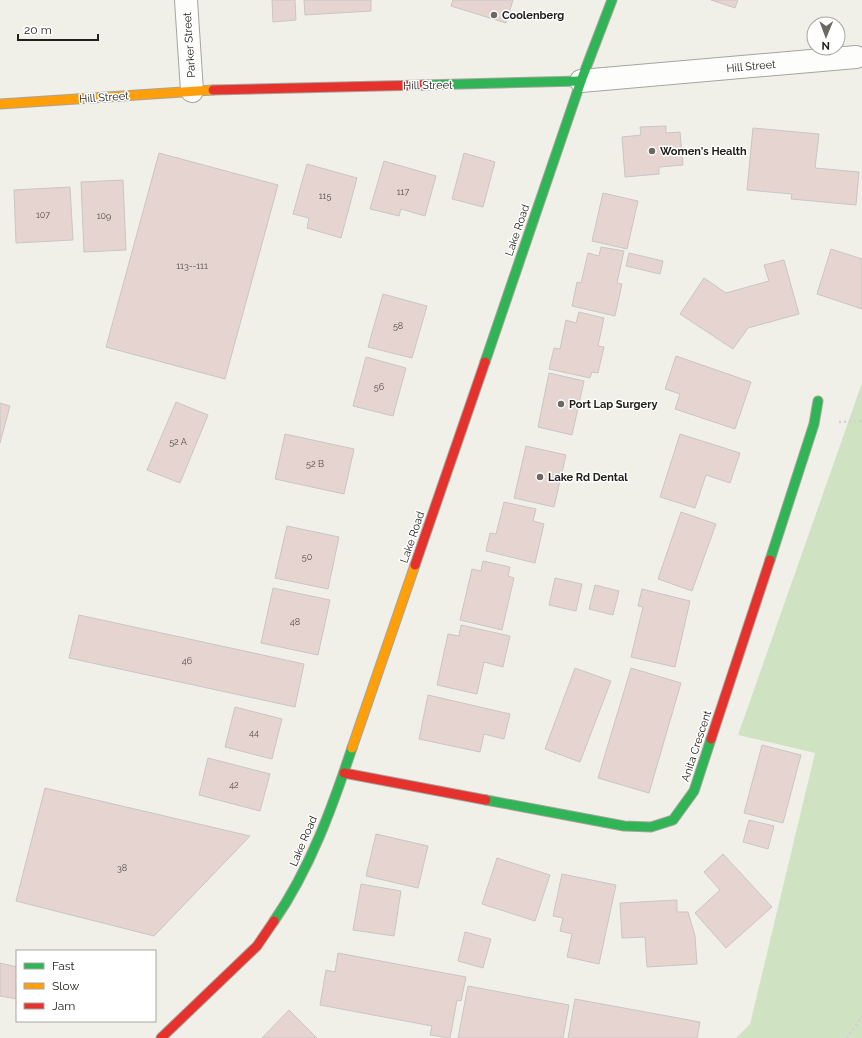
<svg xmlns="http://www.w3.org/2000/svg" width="862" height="1038" viewBox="0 0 862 1038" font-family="Raleway,sans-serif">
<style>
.green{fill:#cfe3c3}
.building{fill:#e6d4d0;stroke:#c9c6c3}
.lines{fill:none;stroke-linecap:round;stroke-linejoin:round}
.street-casing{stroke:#a5a49e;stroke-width:24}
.fast-casing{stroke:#a5a49e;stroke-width:11}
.slow-casing{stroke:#a5a49e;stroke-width:11}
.jam-casing{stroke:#a5a49e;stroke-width:11}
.path{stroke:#d2d1ce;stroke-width:2.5;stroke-dasharray:2 3;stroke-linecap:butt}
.street{stroke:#fdfdfc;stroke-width:22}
.fast{stroke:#30b455;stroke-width:9}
.slow{stroke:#ff9f0a;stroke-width:9}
.jam{stroke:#e5322d;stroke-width:9}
.poi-dot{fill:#6a6963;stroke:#fff;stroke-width:1.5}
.labels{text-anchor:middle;stroke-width:3;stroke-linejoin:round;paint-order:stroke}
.number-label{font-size:9px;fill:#524d48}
.poi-label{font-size:11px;font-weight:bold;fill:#21201b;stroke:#fff;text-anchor:start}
.street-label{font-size:11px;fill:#21201b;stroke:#fff}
</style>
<rect width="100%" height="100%" fill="#f1f0e8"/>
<path class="green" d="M862 383V1038H736L750 1024 815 753 738 735Z"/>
<g class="building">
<path d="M272 0H295L296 20 273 22Z"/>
<path d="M304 0H371V11L305 15Z"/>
<path d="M453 0H513L506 23 451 6Z"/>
<path d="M711 0H738L735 8Z"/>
<path d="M666 126V133L680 132 683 165 659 167V174L625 177 622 137 641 135 640 127Z"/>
<path d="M753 128 819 134 815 168 859 172 856 205 791 199 792 194 747 190Z"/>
<path d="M159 153 278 185 225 379 106 347Z"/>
<path d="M464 153 495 162 483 207 452 199Z"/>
<path d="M384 161 436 176 425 216 401 209 399 216 370 209Z"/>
<path d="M307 164 357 178 341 238 307 228 309 218 293 214Z"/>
<path d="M123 180 126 250 84 252 81 182Z"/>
<path d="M70 187 73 240 16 243 14 190Z"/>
<path d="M603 193 638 201 627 249 592 241Z"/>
<path d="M601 247 624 251 617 283 622 284 615 316 572 306 577 282 581 283 588 253 599 256Z"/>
<path d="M831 249 862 259V309L817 294Z"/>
<path d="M629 253 663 261 660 274 626 266Z"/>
<path d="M784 260 799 314 748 328 733 349 680 314 704 278 726 293 769 281 764 265Z"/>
<path d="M383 294 427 306 412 358 368 347Z"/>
<path d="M579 312 604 318 598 346 604 347 598 373 592 372 590 378 549 369 554 348 560 349 566 320 576 323Z"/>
<path d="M676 356 751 382 735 429 675 409 680 394 665 389Z"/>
<path d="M366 357 406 368 393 416 353 406Z"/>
<path d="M549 373 584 381 572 435 538 427Z"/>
<path d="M176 402 208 415 180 483 147 470Z"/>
<path d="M0 403 10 406 0 443Z"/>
<path d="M285 434 354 449 344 494 275 479Z"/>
<path d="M680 434 740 453 730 483 706 475 695 508 660 497Z"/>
<path d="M526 446 566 455 554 507 514 498Z"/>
<path d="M504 502 536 509 533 521 544 524 535 563 486 551 490 533 496 534Z"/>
<path d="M681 512 716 524 692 591 658 579Z"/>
<path d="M287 526 339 537 328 589 275 578Z"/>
<path d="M483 561 510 567 508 576 514 578 502 630 460 620 472 569 481 571Z"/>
<path d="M555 578 582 584 576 611 549 605Z"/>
<path d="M595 585 619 591 613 615 589 609Z"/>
<path d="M273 588 330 600 318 655 261 643Z"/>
<path d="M642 589 690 601 675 667 631 657 643 607 638 606Z"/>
<path d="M79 615 304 664 295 707 69 658Z"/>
<path d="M461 625 510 636 503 667 484 662 477 694 437 685 448 634 459 636Z"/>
<path d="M575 668 611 681 580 762 545 749Z"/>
<path d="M631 668 681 683 649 793 598 778Z"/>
<path d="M428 695 510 714 504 739 484 734 480 752 419 739Z"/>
<path d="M235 707 282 719 272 759 225 747Z"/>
<path d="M762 745 801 755 783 823 744 813Z"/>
<path d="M208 758 270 774 260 811 199 795Z"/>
<path d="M45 788 250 836 154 936 16 901Z"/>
<path d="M749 820 774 826 768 849 743 842Z"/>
<path d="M376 834 428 846 418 888 366 876Z"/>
<path d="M723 854 772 907 726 948 695 913 720 890 704 872Z"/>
<path d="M497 858 550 875 535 921 482 904Z"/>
<path d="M562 874 616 885 599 964 567 957 572 934 560 931 563 918 553 916Z"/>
<path d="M361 884 401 891 394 936 353 930Z"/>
<path d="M677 900V912H688L695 936 697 964 647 967 645 937 622 938 620 903Z"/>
<path d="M465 932 491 939 483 968 458 961Z"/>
<path d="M338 953 466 977 461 1001 457 1000 450 1038 430 1035 432 1026 320 1005 326 970 335 972Z"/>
<path d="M0 963 17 967V999L0 996Z"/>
<path d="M468 986 569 1005 563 1038H458Z"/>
<path d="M575 999 700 1022 697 1038H568Z"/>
<path d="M289 1010 317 1038H262Z"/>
</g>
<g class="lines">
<defs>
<g id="street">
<path d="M186 0 192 91"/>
<path d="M581 81 856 57"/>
</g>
<g id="fast">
<path d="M423 85 581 81"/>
<path d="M485 362 581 81 612 0"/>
<path d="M770 560 814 424 818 401"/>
<path d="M486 800 624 826 651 827 673 820 694 791 711 739"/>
<path d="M274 921C310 869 332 808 352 748"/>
</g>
<g id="slow">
<path d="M0 104 213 90"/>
<path d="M352 748 415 565"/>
</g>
<g id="jam">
<path d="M213 90 423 85"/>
<path d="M415 565 485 362"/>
<path d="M711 739 770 560"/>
<path d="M344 773 486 800"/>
<path d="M161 1038 257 946 274 921"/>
</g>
</defs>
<use href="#street" class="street-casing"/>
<use href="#fast" class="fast-casing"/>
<use href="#slow" class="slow-casing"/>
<use href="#jam" class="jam-casing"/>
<g class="path">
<path d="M839 422 862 421"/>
<path d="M847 1038 862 1016"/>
</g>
<use href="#street" class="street"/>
<use href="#fast" class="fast"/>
<use href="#slow" class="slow"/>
<use href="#jam" class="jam"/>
</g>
<g class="poi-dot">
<circle cx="494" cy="15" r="4"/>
<circle cx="652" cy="151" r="4"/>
<circle cx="561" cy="404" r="4"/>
<circle cx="540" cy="477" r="4"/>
</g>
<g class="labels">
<g class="number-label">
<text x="403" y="195">117</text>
<text x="325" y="199">115</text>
<text x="43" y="218">107</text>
<text x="104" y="219">109</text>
<text x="192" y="269">113--111</text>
<text x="398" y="329">58</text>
<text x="379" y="390">56</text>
<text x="178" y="445">52 A</text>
<text x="315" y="467">52 B</text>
<text x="307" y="560">50</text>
<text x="295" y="625">48</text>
<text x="187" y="664">46</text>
<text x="254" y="736">44</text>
<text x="234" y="788">42</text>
<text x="122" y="871">38</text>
</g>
<g class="poi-label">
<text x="502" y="19">Coolenberg</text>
<text x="660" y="155">Women's Health</text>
<text x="569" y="408">Port Lap Surgery</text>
<text x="548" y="481">Lake Rd Dental</text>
</g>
<g class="street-label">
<text transform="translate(189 45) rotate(-94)" y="4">Parker Street</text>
<text transform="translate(751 66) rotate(-5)" y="4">Hill Street</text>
<text transform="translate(428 85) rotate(-1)" y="4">Hill Street</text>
<text transform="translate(104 97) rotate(-4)" y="4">Hill Street</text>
<text transform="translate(517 230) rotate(-71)" y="4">Lake Road</text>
<text transform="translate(412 537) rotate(-71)" y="4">Lake Road</text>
<text transform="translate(696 746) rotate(-72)" y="4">Anita Crescent</text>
<text transform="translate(303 841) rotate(-67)" y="4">Lake Road</text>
</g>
</g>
<rect x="16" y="950" width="140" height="72" fill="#ffffff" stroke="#a6a6a4"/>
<rect x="24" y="963" width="20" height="6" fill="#30b455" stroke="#a6a6a4"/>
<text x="52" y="970" font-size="12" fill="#21201b">Fast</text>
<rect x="24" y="983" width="20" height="6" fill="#ff9f0a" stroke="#a6a6a4"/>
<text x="52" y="990" font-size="12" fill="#21201b">Slow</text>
<rect x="24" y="1003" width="20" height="6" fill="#e5322d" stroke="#a6a6a4"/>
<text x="52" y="1010" font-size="12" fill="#21201b">Jam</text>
<g transform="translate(826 36) rotate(181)"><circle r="19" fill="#ffffff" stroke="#a6a6a4"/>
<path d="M0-3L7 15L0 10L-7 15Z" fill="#6a6963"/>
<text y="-6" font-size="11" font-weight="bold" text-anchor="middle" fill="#21201b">N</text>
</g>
<path d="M18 34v6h80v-6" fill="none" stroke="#21201b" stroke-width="2"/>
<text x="24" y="34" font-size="12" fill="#21201b" stroke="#ffffff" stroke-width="3" paint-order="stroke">20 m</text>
</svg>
